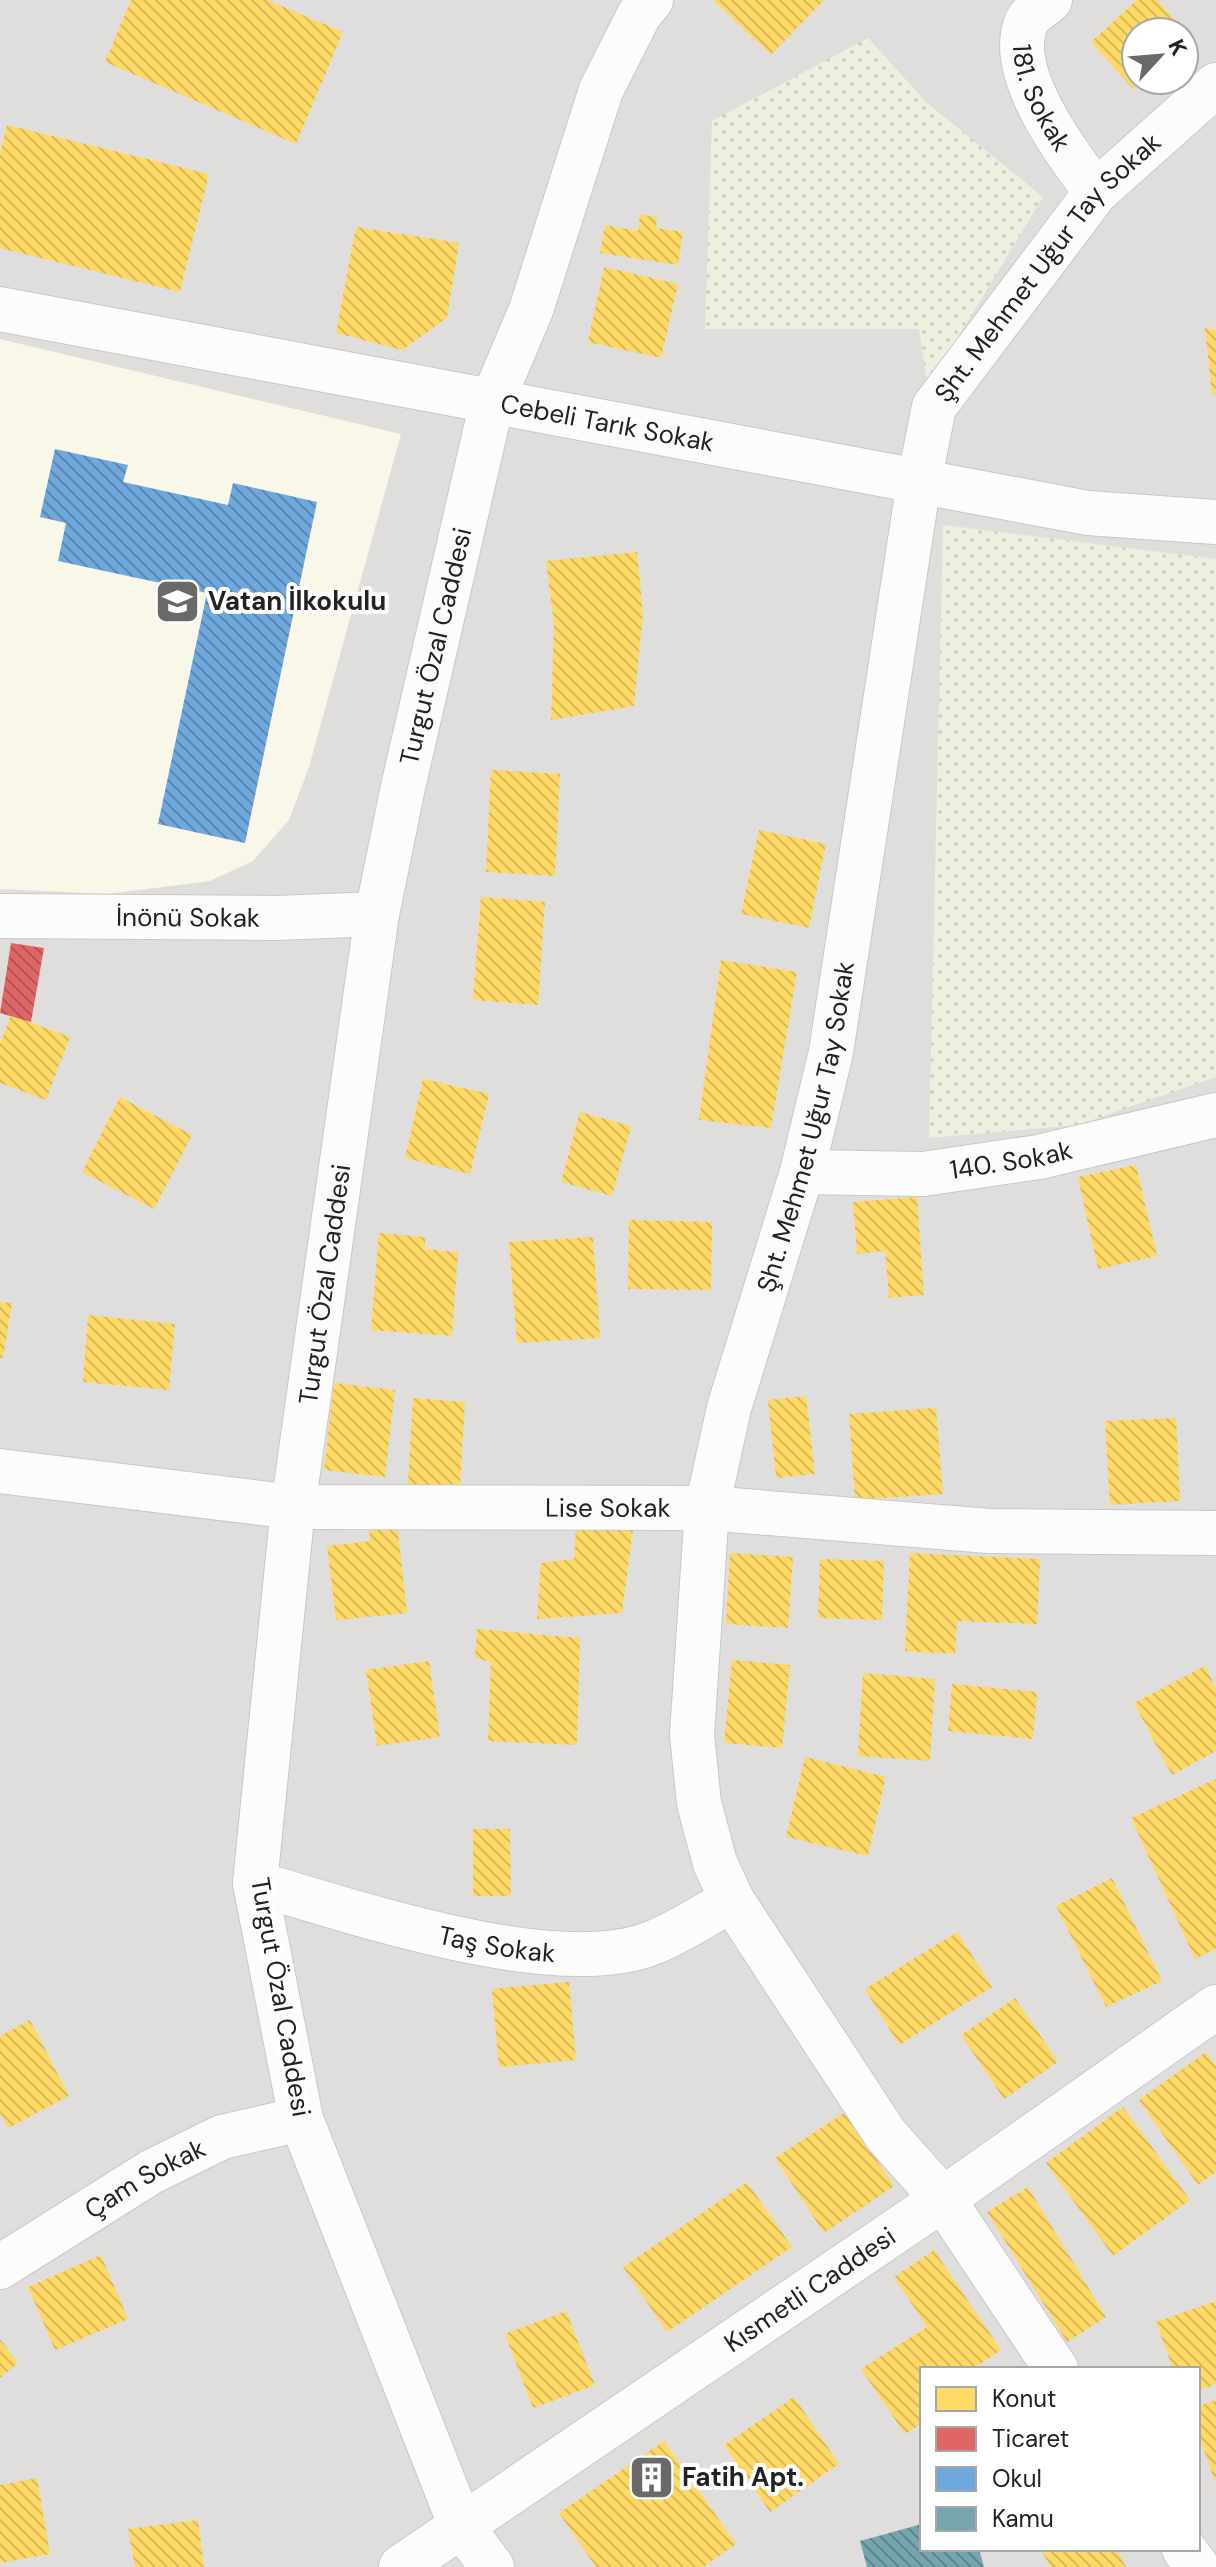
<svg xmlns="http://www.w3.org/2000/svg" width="1216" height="2567" viewBox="0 0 1216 2567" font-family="'DM Sans',sans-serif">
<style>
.residential{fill:#dfdedc;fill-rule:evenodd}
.education{fill:#f8f7e8}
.farmland{fill:url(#farmland-dots)}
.homes{fill:url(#homes-back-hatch)}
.shops{fill:url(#shops-back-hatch)}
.schools{fill:url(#schools-back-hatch)}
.public{fill:url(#public-back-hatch)}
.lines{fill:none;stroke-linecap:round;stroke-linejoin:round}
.minor-casing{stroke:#c9c8c7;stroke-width:46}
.minor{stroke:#fdfcfc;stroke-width:44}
.labels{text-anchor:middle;stroke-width:8;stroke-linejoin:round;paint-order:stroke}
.street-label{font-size:26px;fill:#222;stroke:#fff}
.poi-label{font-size:26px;font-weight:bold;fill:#222;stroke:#fff;text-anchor:start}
</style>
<defs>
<pattern id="farmland-dots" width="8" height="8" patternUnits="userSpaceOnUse" patternTransform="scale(2)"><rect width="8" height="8" fill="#efefdf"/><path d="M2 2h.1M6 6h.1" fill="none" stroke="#cdcdbf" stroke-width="1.8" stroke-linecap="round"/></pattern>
<pattern id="homes-back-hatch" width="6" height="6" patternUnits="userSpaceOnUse" patternTransform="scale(2)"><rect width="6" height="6" fill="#ffd966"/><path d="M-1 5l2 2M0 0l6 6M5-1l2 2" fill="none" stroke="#daba58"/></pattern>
<pattern id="shops-back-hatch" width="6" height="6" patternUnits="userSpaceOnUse" patternTransform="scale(2)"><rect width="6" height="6" fill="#e06666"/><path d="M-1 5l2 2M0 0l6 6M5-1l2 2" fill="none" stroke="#b55454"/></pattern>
<pattern id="schools-back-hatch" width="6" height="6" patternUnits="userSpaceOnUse" patternTransform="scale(2)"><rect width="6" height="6" fill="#6fa8dc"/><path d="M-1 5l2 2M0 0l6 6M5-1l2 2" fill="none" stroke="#5b88b2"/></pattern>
<pattern id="public-back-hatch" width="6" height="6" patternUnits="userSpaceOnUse" patternTransform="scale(2)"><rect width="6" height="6" fill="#76a5af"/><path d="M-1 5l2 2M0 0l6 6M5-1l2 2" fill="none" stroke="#60868e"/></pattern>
</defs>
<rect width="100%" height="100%" fill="#f0eeeb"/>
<path class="residential" d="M0 0H1216V2567H0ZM1136 32H1184V80H1136ZM922 2369H1198V2549H922Z"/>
<path class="education" d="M0 339 401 434 309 767 289 820 253 861 210 881 108 894 0 889Z"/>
<g class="farmland">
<path d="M868 38 927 103 1043 197 928 387 919 329H705L712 121Z"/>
<path d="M943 525 1216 559V1077L1078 1125 929 1138Z"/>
</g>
<g class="homes">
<path d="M131 0H267L343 32 296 144 105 62Z"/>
<path d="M713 0H824L771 55Z"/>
<path d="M1137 0H1157L1190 37 1184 43V32H1136V80H1143L1133 89 1091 42Z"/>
<path d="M7 125 209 174 180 292 0 248V154Z"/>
<path d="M640 214 657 217 656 228 683 232 678 265 600 253 605 225 638 231Z"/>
<path d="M356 227 459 243 447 318 402 350 336 333Z"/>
<path d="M604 267 678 284 661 358 588 342Z"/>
<path d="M1205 328 1216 330V394H1212Z"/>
<path d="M637 552 643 614 634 706 551 720 554 624 546 561Z"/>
<path d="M491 770 560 774 555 876 486 872Z"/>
<path d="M759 830 826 844 809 928 741 914Z"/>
<path d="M481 897 545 902 538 1005 473 1000Z"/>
<path d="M721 960 797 972 771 1128 699 1120Z"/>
<path d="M11 1015 70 1037 46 1100 0 1083V1044Z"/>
<path d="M423 1079 489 1094 470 1174 405 1158Z"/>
<path d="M120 1097 192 1135 154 1209 82 1172Z"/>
<path d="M580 1112 631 1126 612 1196 561 1182Z"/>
<path d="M1136 1165 1157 1256 1098 1269 1078 1177Z"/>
<path d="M917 1197 924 1295 889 1298 885 1251 857 1254 853 1202Z"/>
<path d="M629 1220 712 1222 711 1290 628 1289Z"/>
<path d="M379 1233 425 1237V1249L458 1252 452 1336 371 1330Z"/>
<path d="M593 1237 600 1338 517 1343 509 1242Z"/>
<path d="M0 1302 12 1303 3 1358H0Z"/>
<path d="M88 1315 175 1324 169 1390 83 1382Z"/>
<path d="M334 1383 395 1390 385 1477 324 1470Z"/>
<path d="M806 1396 815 1474 776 1478 768 1400Z"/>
<path d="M413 1398 465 1402 460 1488 408 1484Z"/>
<path d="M936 1408 943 1494 855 1500 849 1414Z"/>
<path d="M1176 1418 1180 1501 1110 1505 1105 1421Z"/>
<path d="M397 1522 407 1613 336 1620 327 1546 370 1541 369 1525Z"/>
<path d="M576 1524 633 1530 622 1613 537 1619 541 1563 574 1559Z"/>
<path d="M730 1553 793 1557 788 1628 726 1624Z"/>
<path d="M910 1553 1040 1559 1037 1624 957 1621 955 1654 905 1651Z"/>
<path d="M820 1559 884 1561 882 1620 818 1618Z"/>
<path d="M477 1629 580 1638 577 1745 488 1741 491 1662 475 1658Z"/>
<path d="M732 1660 790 1665 782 1748 724 1743Z"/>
<path d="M429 1661 440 1737 377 1746 366 1670Z"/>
<path d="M1205 1666 1216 1688V1751L1172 1775 1134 1703Z"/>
<path d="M863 1673 935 1679 930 1761 858 1756Z"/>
<path d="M952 1684 1037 1692 1033 1739 948 1731Z"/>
<path d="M805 1757 886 1777 868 1856 786 1837Z"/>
<path d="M1216 1779V1949L1195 1959 1131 1818Z"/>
<path d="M473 1829H510L511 1896H473Z"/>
<path d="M1112 1878 1162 1981 1106 2007 1056 1906Z"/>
<path d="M957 1932 992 1987 899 2045 865 1989Z"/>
<path d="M569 1982 576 2060 499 2067 492 1989Z"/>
<path d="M1015 1998 1058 2062 1004 2099 961 2035Z"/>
<path d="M30 2020 69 2096 8 2128 0 2113V2036Z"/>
<path d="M1206 2052 1216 2067V2172L1198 2185 1139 2100Z"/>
<path d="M1123 2107 1190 2200 1113 2256 1046 2163Z"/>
<path d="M845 2112 894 2186 824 2233 775 2158Z"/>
<path d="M747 2182 792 2247 667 2332 623 2267Z"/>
<path d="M1028 2187 1106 2317 1067 2342 987 2212Z"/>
<path d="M934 2250 1001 2350 973 2369H922V2423L905 2434 861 2369 927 2327 894 2277Z"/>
<path d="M101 2255 128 2319 55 2350 28 2287Z"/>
<path d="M1216 2301V2384L1198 2391V2369H1173L1156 2322Z"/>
<path d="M566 2311 595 2385 533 2408 505 2334Z"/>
<path d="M0 2339 18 2363 0 2378Z"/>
<path d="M794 2397 839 2464 770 2512 724 2445Z"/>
<path d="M1216 2400V2484L1198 2434V2406Z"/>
<path d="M664 2441 736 2544 703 2567H596L559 2513Z"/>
<path d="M37 2478 50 2554 0 2563V2485Z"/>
<path d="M198 2520 204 2567H135L128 2529Z"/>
<path d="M1048 2549H1116L1126 2567H1051L1042 2552Z"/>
</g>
<path class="shops" d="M11 943 44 948 31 1022 0 1013Z"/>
<path class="schools" d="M55 449 128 465 123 482 228 505 233 483 317 502 245 843 158 824 207 593 58 561 66 523 40 517Z"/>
<path class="public" d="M922 2524V2549H979L984 2567H867L860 2541Z"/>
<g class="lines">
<defs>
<g id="minor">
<path id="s1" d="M1050 0C1044 6 1031 13 1027 21 1004 71 1067 154 1096 192"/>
<path id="s2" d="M0 309 1088 513 1216 522"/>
<path id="s3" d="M0 916 276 918 377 914"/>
<path id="s4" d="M802 1172 923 1174 1039 1157 1216 1115"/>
<path id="s5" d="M0 1471 293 1507 707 1508 989 1531 1216 1533"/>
<path id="s6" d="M255 1883C355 1912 556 1981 652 1943 680 1932 706 1914 732 1900"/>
<path id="s7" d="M0 2267 151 2172 222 2137 301 2119"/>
<path id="s8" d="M1056 2369 943 2199 886 2135 732 1900 715 1863 699 1803 692 1735 707 1508 729 1408 802 1172 831 1052 919 482 934 407 1096 192 1216 85"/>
<path d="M1184 2549 1197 2567"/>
<path id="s9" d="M401 2567 943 2199 1216 2007"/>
<path id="s10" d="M492 2567 460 2524 301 2119 255 1883 293 1507 377 914 403 787 492 402 531 310 601 90 639 15 651 0"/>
</g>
</defs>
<use href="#minor" class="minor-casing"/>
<use href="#minor" class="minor"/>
</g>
<defs>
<symbol id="school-square" viewBox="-11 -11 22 22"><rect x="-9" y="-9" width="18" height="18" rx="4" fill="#6a6968" stroke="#fff"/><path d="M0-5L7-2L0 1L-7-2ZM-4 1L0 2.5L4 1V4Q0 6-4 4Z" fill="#fff"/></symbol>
<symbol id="building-square" viewBox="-11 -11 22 22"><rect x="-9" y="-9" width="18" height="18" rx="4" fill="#6a6968" stroke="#fff"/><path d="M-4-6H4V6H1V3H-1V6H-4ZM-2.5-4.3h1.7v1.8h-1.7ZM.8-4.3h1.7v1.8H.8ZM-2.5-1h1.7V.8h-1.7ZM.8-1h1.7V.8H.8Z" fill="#fff"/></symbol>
</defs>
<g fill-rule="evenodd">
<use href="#school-square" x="152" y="576" width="51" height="51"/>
<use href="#building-square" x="626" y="2452" width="51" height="51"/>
</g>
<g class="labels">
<g class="street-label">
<text dy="9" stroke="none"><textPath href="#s1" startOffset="112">181. Sokak</textPath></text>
<text dy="9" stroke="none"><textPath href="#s8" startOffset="2276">Şht. Mehmet Uğur Tay Sokak</textPath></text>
<text dy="9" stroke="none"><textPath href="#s2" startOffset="618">Cebeli Tarık Sokak</textPath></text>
<text dy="9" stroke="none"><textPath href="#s10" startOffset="1980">Turgut Özal Caddesi</textPath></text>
<text dy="9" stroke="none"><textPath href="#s3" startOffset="188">İnönü Sokak</textPath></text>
<text dy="9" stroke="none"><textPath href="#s8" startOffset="1364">Şht. Mehmet Uğur Tay Sokak</textPath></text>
<text dy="9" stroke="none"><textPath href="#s4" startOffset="210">140. Sokak</textPath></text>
<text dy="9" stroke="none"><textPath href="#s10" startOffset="1332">Turgut Özal Caddesi</textPath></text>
<text dy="9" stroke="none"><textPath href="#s5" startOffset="610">Lise Sokak</textPath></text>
<text dy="9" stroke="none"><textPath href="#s6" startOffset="250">Taş Sokak</textPath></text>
<text transform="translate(281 1997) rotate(80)" y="9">Turgut Özal Caddesi</text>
<text dy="9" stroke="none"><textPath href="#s7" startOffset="170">Çam Sokak</textPath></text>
<text dy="9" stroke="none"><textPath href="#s9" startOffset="494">Kısmetli Caddesi</textPath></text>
</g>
<g class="poi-label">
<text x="208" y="610">Vatan İlkokulu</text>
<text x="682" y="2486">Fatih Apt.</text>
</g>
</g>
<rect x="920" y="2367" width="280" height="184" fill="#ffffff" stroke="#a7a7a7" stroke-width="2"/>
<rect x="936" y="2387" width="40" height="24" fill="#ffd966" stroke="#a7a7a7" stroke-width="2"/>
<text x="992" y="2407" font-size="24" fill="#222222">Konut</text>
<rect x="936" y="2427" width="40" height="24" fill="#e06666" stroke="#a7a7a7" stroke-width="2"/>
<text x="992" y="2447" font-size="24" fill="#222222">Ticaret</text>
<rect x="936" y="2467" width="40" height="24" fill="#6fa8dc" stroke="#a7a7a7" stroke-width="2"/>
<text x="992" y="2487" font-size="24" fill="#222222">Okul</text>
<rect x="936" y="2507" width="40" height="24" fill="#76a5af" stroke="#a7a7a7" stroke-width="2"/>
<text x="992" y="2527" font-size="24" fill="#222222">Kamu</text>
<g transform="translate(1160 56) rotate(64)"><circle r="38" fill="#ffffff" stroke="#a7a7a7" stroke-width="2"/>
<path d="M0-6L14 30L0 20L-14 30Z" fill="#6a6968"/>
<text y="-12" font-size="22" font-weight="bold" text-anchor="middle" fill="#222222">K</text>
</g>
</svg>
